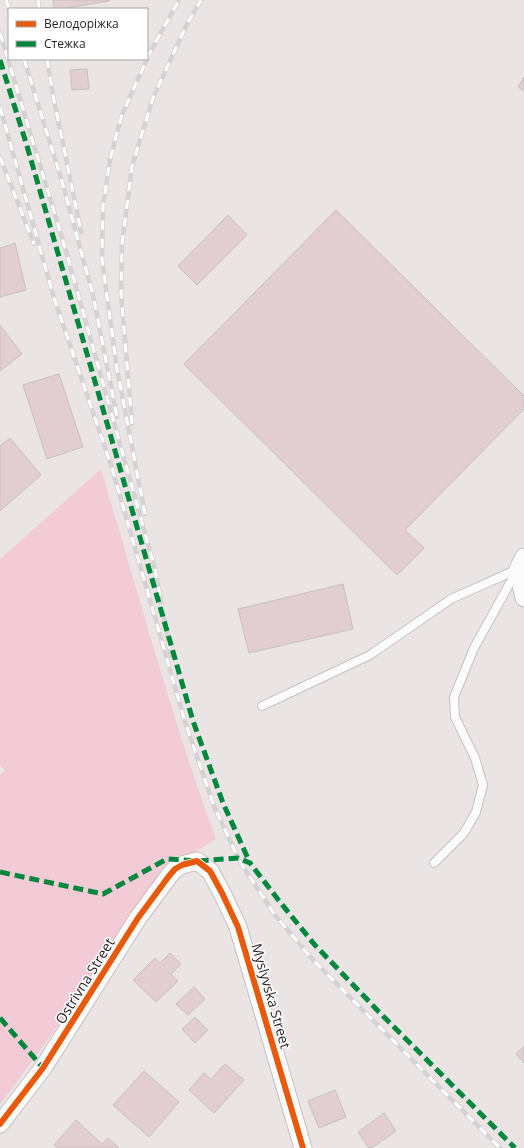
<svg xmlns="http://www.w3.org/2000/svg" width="524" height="1148" viewBox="0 0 524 1148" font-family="'Open Sans',sans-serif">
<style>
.green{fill:#f2cbd6}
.building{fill:#e2cdd3;stroke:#c6c0c1}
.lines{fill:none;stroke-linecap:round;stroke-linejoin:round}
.lane-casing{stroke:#c6c0c1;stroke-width:10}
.street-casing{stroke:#c6c0c1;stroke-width:19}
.lane{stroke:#fcfbfb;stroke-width:8}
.street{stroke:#fcfbfb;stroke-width:17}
.rail-casing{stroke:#d5d2d3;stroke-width:4.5}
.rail{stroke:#fff;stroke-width:3;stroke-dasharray:9;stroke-linecap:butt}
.quiet{stroke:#00873e;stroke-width:5;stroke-dasharray:10 5;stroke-linecap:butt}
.cycleway-casing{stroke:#fff;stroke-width:8}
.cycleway{stroke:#e8590c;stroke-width:6}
.labels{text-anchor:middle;stroke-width:3;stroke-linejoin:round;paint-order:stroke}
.street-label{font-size:14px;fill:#231e20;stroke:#fff}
</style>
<rect width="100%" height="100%" fill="#ebe4e5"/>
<path class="green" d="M101 469C138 593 172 718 216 839L177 863 0 1105V775L5 771 0 765V559Z"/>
<g class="building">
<path d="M53 0H109V1L61 9H54Z"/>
<path d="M87 69 89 89 72 90 70 70Z"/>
<path d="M524 77V91L518 87Z"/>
<path d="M336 210 524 396V409L405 530 424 548 397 575 184 364Z"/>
<path d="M228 215 247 235 197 285 178 266Z"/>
<path d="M15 243 26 290 0 297V248Z"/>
<path d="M0 325 22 354 0 371Z"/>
<path d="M59 374 83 447 47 459 23 385Z"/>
<path d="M10 438 41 475 0 511V446Z"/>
<path d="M343 584 353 629 249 653 238 609Z"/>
<path d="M170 953 181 964 171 974 178 981 156 1002 133 980 155 958 160 963Z"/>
<path d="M194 987 205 999 188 1015 176 1004Z"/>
<path d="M195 1017 208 1030 195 1043 182 1029Z"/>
<path d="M524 1046V1063L516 1054Z"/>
<path d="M225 1064 244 1080 214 1113 189 1090 204 1073 211 1079Z"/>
<path d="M144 1071 179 1102 149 1137 113 1105Z"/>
<path d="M335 1090 346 1117 319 1128 308 1101Z"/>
<path d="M384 1113 396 1131 372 1148H369L358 1132Z"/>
<path d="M76 1120 102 1144 108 1138 119 1148H58L54 1145Z"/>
</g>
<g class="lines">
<defs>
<g id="lane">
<path d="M262 706 370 655 451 599 518 569"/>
<path d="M434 863 464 833 476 812 483 785 475 758 455 717 454 697 474 648 516 572"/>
</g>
<g id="street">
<path d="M524 557 518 569 524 598"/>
<path d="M0 1124 43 1068 138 918 169 876 175 869 182 865 197 861 210 871 222 893 238 927 303 1148"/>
</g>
</defs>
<use href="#lane" class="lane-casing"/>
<use href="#street" class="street-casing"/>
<use href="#lane" class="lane"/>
<use href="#street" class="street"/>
<defs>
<g id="rail">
<path d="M6 0 9 9"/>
<path d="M38 0 39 9"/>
<path d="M0 33 66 251 155 569 171 656"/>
<path d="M147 58 179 0"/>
<path d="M24 59 61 178 93 295 117 417"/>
<path d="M47 59 53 95 81 232"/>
<path d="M0 107 54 298 112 468 185 722 214 806 238 858 244 868 275 915 313 960 500 1148"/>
<path d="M0 157 34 244"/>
<path d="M132 424 121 293 122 244 132 166 153 98 187 24 201 0"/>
<path d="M145 514 117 369 102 260 103 206 110 160 121 117 147 59"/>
</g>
</defs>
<use href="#rail" class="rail-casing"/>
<use href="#rail" class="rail"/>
<g class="quiet">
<path d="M0 60 27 146 193 721 223 803 250 863"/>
<path d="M0 872 103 894 167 859 197 861 238 858 250 863 280 902 314 944 380 1013 515 1148"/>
<path d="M0 1018 43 1068"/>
</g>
<defs>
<path id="cycleway" d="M0 1124 43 1068 138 918 169 876 175 869 182 865 197 861 210 871 222 893 238 927 303 1148"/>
</defs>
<use href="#cycleway" class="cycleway-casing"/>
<use href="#cycleway" class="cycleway"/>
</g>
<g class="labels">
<g class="street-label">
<text transform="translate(85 981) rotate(-58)" y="5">Ostrivna Street</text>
<text transform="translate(271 996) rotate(74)" y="5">Myslyvska Street</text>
</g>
</g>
<rect x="8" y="8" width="140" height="52" fill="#ffffff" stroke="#a7a5a6"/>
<rect x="16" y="21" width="20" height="6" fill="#e8590c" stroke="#a7a5a6"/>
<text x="44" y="28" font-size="12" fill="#231e20">Велодоріжка</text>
<rect x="16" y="41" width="20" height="6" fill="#00873e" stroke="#a7a5a6"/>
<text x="44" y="48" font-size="12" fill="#231e20">Стежка</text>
</svg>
